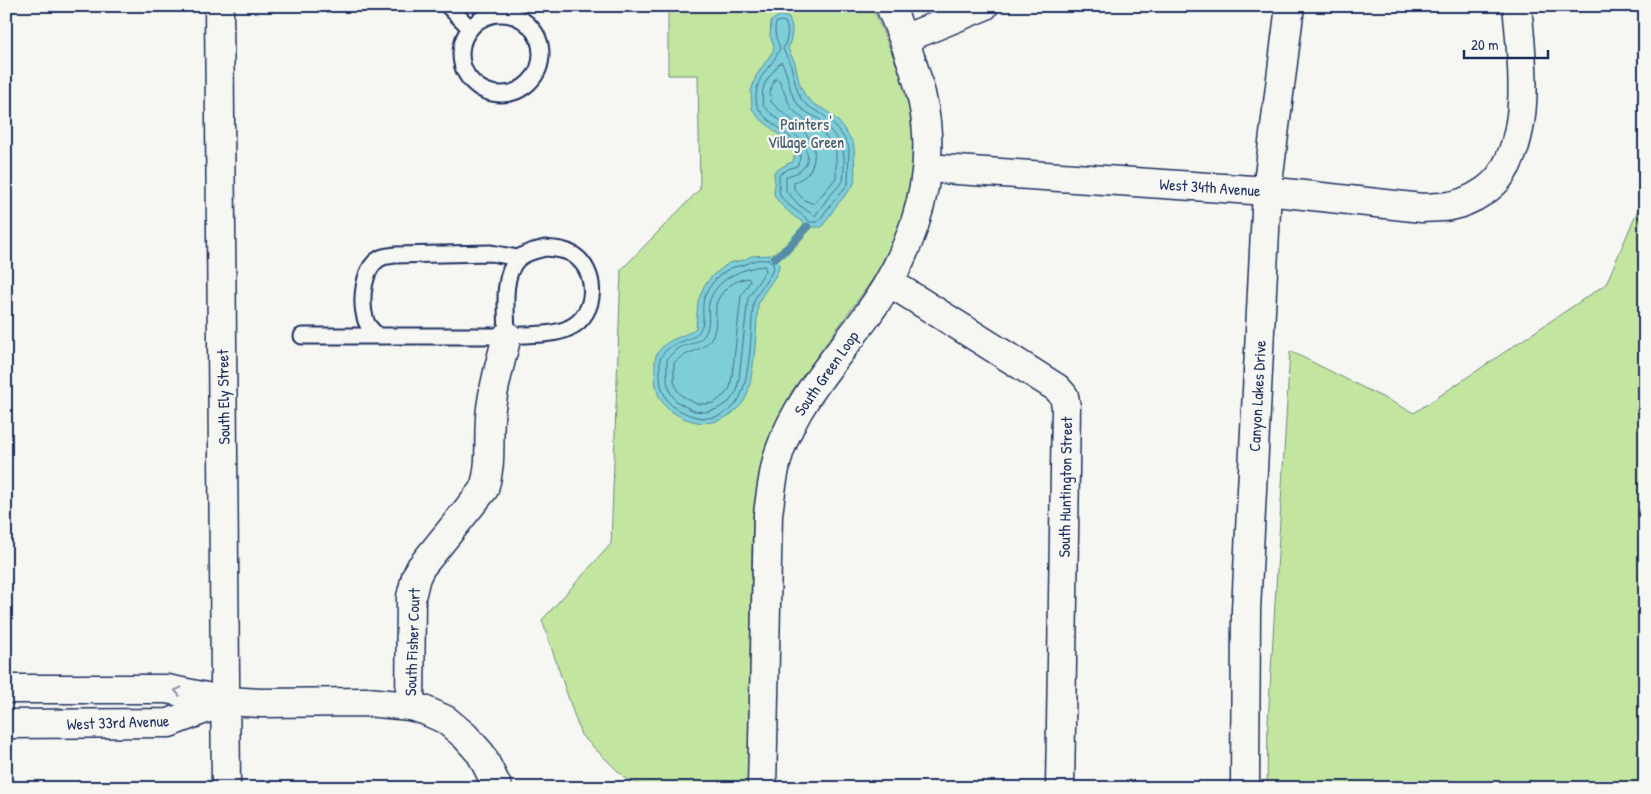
<svg xmlns="http://www.w3.org/2000/svg" width="1651" height="794" viewBox="0 0 1651 794" font-family="'Patrick Hand',sans-serif">
<style>
.green{fill:#c2e6a0;stroke:#6e8a7f}
.water{fill:#7eced8;stroke:#568ea7}
.lines{fill:none;stroke-linecap:round;stroke-linejoin:round}
.shore{stroke:#436f8f;stroke-width:1}
.stream{stroke:#568ea7;stroke-width:9}
.service-casing{stroke:#1b2f5e;stroke-width:19}
.minor-casing{stroke:#1b2f5e;stroke-width:31}
.tertiary-casing{stroke:#1b2f5e;stroke-width:31}
.service{stroke:#f6f6f2;stroke-width:15}
.minor{stroke:#f6f6f2;stroke-width:28}
.tertiary{stroke:#f6f6f2;stroke-width:28}
.oneway{stroke:#8892a8}
.labels{text-anchor:middle;stroke-width:4.5;stroke-linejoin:round;paint-order:stroke}
.park-label{font-size:16px;fill:#3c546b;stroke:#f6f6f2}
.street-label{font-size:16px;fill:#1b2f5e;stroke:#f6f6f2}
</style>
<rect width="100%" height="100%" fill="#f6f6f2"/>
<filter id="ink" filterUnits="userSpaceOnUse"><feTurbulence type="fractalNoise" baseFrequency=".02" numOctaves="2"/><feDisplacementMap in="SourceGraphic" scale="10" xChannelSelector="R" yChannelSelector="G"/><feConvolveMatrix kernelMatrix="1 2 1 2 8 2 1 2 1" color-interpolation-filters="sRGB"/></filter>
<g filter="url(#ink)">
<g class="green">
<path d="M668 6H872L906 87 914 124 913 168 907 206 896 238 876 275 792 391 771 435 759 477 753 519 752 551 748 788H649L626 779 581 735 542 620 611 544 621 270 700 189 698 75H668Z"/>
<path d="M1645 193V788H1267L1268 722 1290 351 1414 413 1606 284Z"/>
</g>
<g class="water">
<path d="M780 15 789 18C795 31 791 37 788 49L795 63 799 82 805 96 814 104 827 111 839 122 853 142 854 147 855 179 853 186 836 206 822 227H807C802 220 797 219 791 214 786 209 774 200 774 192 774 189 775 187 775 184 775 180 774 176 774 172L787 164 793 162 795 153 791 145 758 117 752 109 751 91 756 76 773 51 774 46 770 36 771 21Z"/>
<path d="M771 255 779 263V268C775 280 765 289 760 300 757 305 758 313 757 319 756 337 753 387 744 401 728 423 705 428 681 417 674 413 667 410 663 403 656 394 655 382 655 370 655 364 654 357 658 352 670 336 682 339 696 328L698 301 704 286 712 276 729 263 744 260 751 256Z"/>
</g>
<g class="lines">
<g class="shore">
<path d="M781 21 785 22C790 32 787 39 783 49 785 54 789 60 791 66 794 77 796 89 801 99 806 106 813 109 820 113 829 118 847 138 849 148L848 184 832 203 818 222H810C802 213 785 205 780 195 779 192 779 179 779 175L788 169 797 166C814 137 757 125 756 100 755 74 772 69 780 48 777 40 773 32 776 23Z"/>
<path d="M782 63C789 75 788 91 797 103 803 112 811 114 819 119 826 125 841 141 843 150 845 158 844 172 843 181L827 199 815 216 799 205 786 191V177C791 174 796 174 800 171 827 148 773 119 763 105 760 83 768 79 779 64Z"/>
<path d="M775 79 779 80 791 108 803 119 814 125 824 134 836 151V178L814 204 804 200 794 189V182C804 178 810 174 813 163 822 136 786 118 771 102L770 93Z"/>
<path d="M768 260 772 262 774 267C770 279 759 288 755 299 752 305 753 312 752 318 751 339 749 391 734 406 718 421 700 421 681 411 674 408 669 404 665 396 659 385 660 372 660 359 670 338 692 344 700 330 705 323 702 312 703 303 705 289 718 274 731 268 736 266 741 266 746 264 750 263 749 262 753 261 757 259 764 260 768 260Z"/>
<path d="M764 266 766 270 748 298 739 378 737 391 729 402 717 409 706 412 694 411 677 402 671 394 667 382V359C670 356 674 351 678 348 688 344 699 344 705 334 711 324 707 313 709 303 715 279 742 268 764 266Z"/>
<path d="M743 279 748 278 750 281 741 296 732 377 730 388 724 395 714 403 705 404H697L682 396 677 390 674 381V363C685 351 700 353 710 340 718 330 715 317 716 305 719 293 731 282 743 279Z"/>
</g>
<path class="stream" d="M775 258 789 247 807 227"/>
<defs>
<g id="service">
<path d="M448 6 470 28"/>
<circle cx="501" cy="54" r="40"/>
<path d="M545 248C555 249 563 249 572 254 599 270 598 315 569 328 553 336 526 334 507 336 507 314 501 277 517 260 523 253 537 250 545 248Z"/>
<path d="M302 336H378"/>
<path d="M507 336H378C373 331 368 327 366 321 360 303 362 265 383 257 386 256 391 256 394 255L491 253 518 258"/>
</g>
<g id="minor">
<path d="M904 39 984 6"/>
<path d="M927 168 1267 191 1422 208C1436 207 1451 208 1464 202 1477 197 1493 187 1501 175 1532 130 1522 58 1517 6"/>
<path d="M889 282 1057 388 1064 396 1066 407 1060 788"/>
<path d="M6 689H167L226 701 261 703 367 702 410 706 424 710 446 720 465 736 481 754 498 788"/>
<path d="M410 706 411 597 416 577 421 567 484 489C493 460 487 437 491 408 494 384 501 360 507 336"/>
<path d="M6 724 169 723 226 701"/>
<path d="M762 788 768 514C771 493 773 470 780 450 798 399 835 360 866 317 907 261 934 192 926 122 922 84 905 41 890 6"/>
</g>
<g id="tertiary">
<path d="M219 6 226 788"/>
<path d="M1245 788 1246 610 1267 191 1290 6"/>
</g>
</defs>
<use href="#service" class="service-casing"/>
<use href="#minor" class="minor-casing"/>
<use href="#tertiary" class="tertiary-casing"/>
<use href="#service" class="service"/>
<use href="#minor" class="minor"/>
<use href="#tertiary" class="tertiary"/>
</g>
<defs><path id="oneway-chevron" d="M-2-3.5L2.5 0L-2 3.5" fill="none" stroke-width="1.6" stroke-linecap="round" stroke-linejoin="round" transform="scale(1.25)"/></defs>
<use class="oneway" href="#oneway-chevron" transform="translate(178 691) rotate(-167)"/>
</g>
<g class="labels">
<g class="park-label">
<text x="806" y="130">Painters'<tspan x="806" dy="18">Village Green</tspan></text>
</g>
<g class="street-label">
<text transform="translate(1210 187) rotate(4)" y="6">West 34th Avenue</text>
<text transform="translate(826 373) rotate(-55)" y="6">South Green Loop</text>
<text transform="translate(1257 396) rotate(-87)" y="6">Canyon Lakes Drive</text>
<text transform="translate(223 397) rotate(-91)" y="6">South Ely Street</text>
<text transform="translate(1065 487) rotate(-89)" y="6">South Huntington Street</text>
<text transform="translate(412 642) rotate(-88)" y="6">South Fisher Court</text>
<text transform="translate(118 722) rotate(-2)" y="6">West 33rd Avenue</text>
</g>
</g>
<rect width="1651" height="794" fill="none" stroke="#f6f6f2" stroke-width="25"/>
<rect x="12" y="12" width="1626" height="769" fill="none" stroke="#1b2f5e" stroke-width="2" filter="url(#ink)"/>
<path d="M1464 50v8h84v-8" fill="none" stroke="#1b2f5e" stroke-width="2.5"/>
<text x="1471" y="50" font-size="15" fill="#1b2f5e" stroke="#f6f6f2" stroke-width="4" paint-order="stroke">20 m</text>
</svg>
